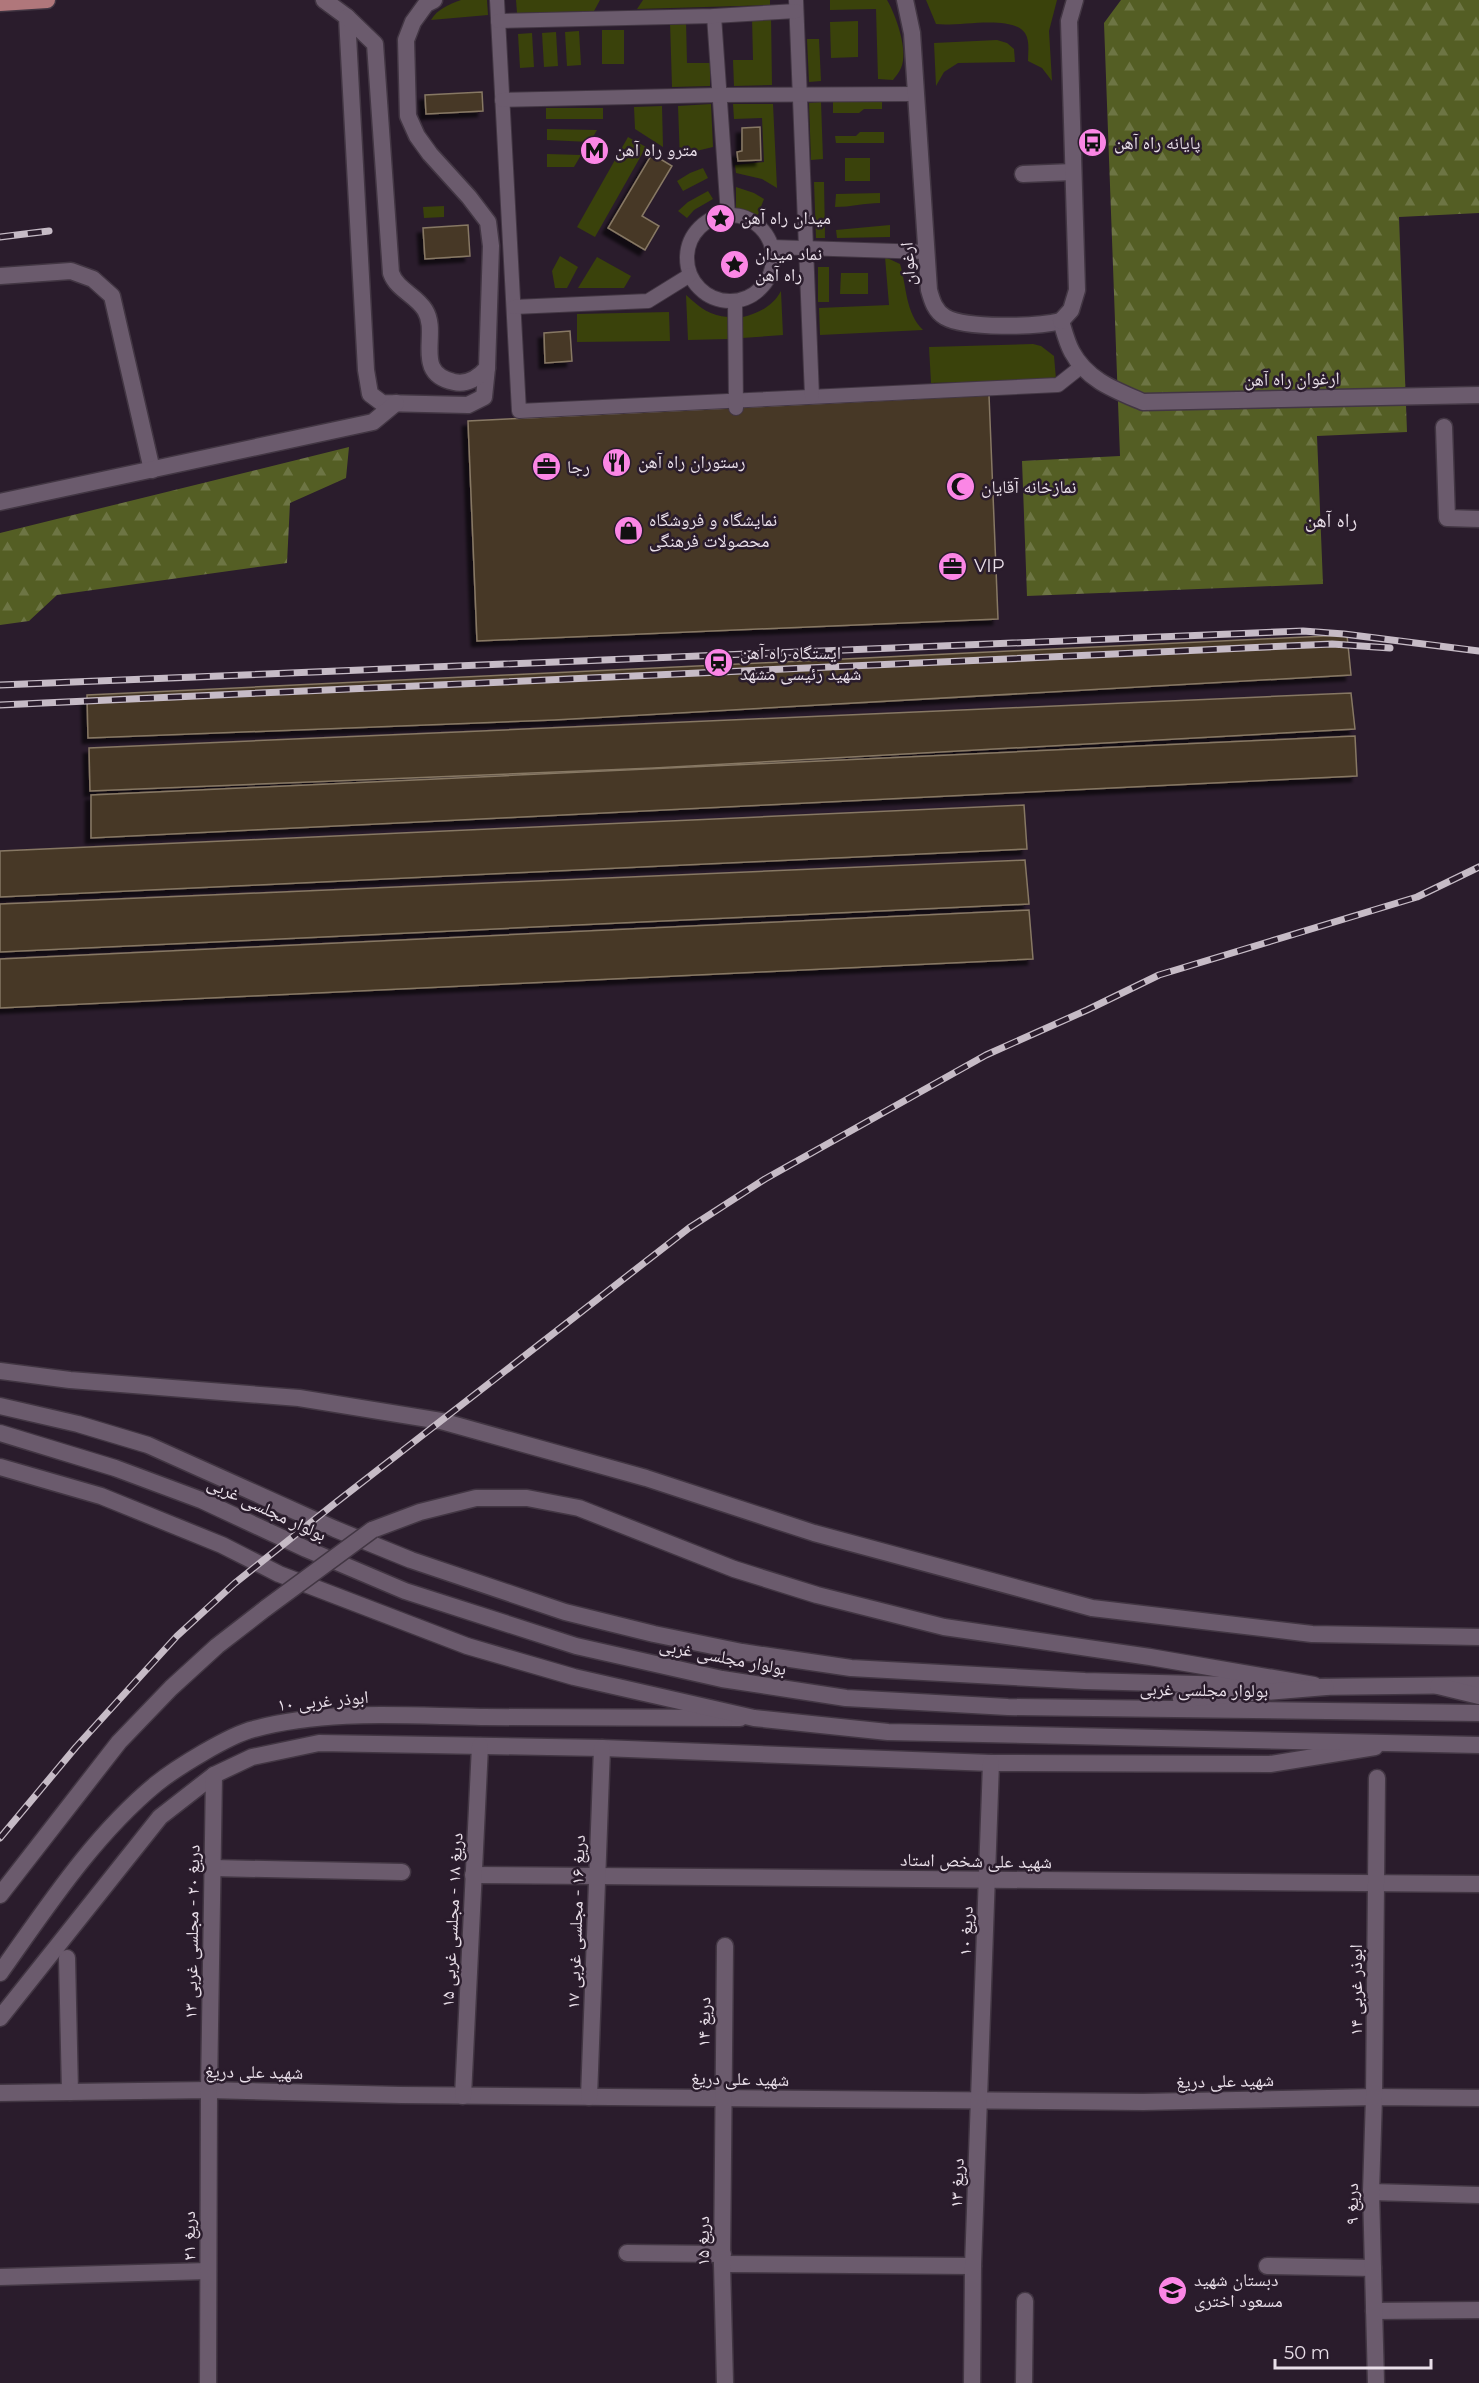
<svg xmlns="http://www.w3.org/2000/svg" width="1479" height="2383" viewBox="0 0 1479 2383" font-family="Montserrat,'Noto Naskh Arabic',sans-serif">
<style>
.grass{fill:#3a420b}
.forest{fill:url(#forest-firs)}
.building{fill:#463826;stroke:#877864;stroke-width:1.5;filter:url(#shadow)}
.lines{fill:none;stroke-linecap:round;stroke-linejoin:round}
.pedestrian-casing{stroke:#423643;stroke-width:16}
.minor-casing{stroke:#423643;stroke-width:19}
.tertiary-casing{stroke:#423643;stroke-width:19}
.secondary-casing{stroke:#423643;stroke-width:19}
.primary-casing{stroke:#423643;stroke-width:19}
.pedestrian{stroke:#6b5b6d;stroke-width:14}
.minor{stroke:#6b5b6d;stroke-width:16}
.tertiary{stroke:#6b5b6d;stroke-width:16}
.secondary{stroke:#6b5b6d;stroke-width:16}
.primary{stroke:#b0777b;stroke-width:16}
.rail-casing{stroke:#c6bbc6;stroke-width:7}
.rail{stroke:#2a1c2c;stroke-width:4.5;stroke-dasharray:14;stroke-linecap:butt}
.tertiary-bridge-casing{stroke:#423643;stroke-width:19;stroke-linecap:butt}
.tertiary-bridge{stroke:#6b5b6d;stroke-width:16}
.labels{text-anchor:middle;stroke-width:5;stroke-linejoin:round;paint-order:stroke}
.poi-label{font-size:18px;fill:#e9dfe9;stroke:#2a1c2c;text-anchor:start}
.street-label{font-size:18px;fill:#e9dfe9;stroke:#2a1c2c}
.neighbourhood-label{font-size:20px;fill:#e9dfe9;stroke:#2a1c2c}
</style>
<defs>
<pattern id="forest-firs" width="22" height="20" patternUnits="userSpaceOnUse" patternTransform="scale(1.5)"><rect width="22" height="20" fill="#545e24"/><path d="M5 1l3.5 6h-7zM16 11l3.5 6h-7z" fill="#6d7544"/></pattern>
<filter id="shadow"><feDropShadow dx="-5.5" dy="5.5" stdDeviation="1.5" flood-color="#0009"/></filter>
</defs>
<rect width="100%" height="100%" fill="#2a1c2c"/>
<g class="grass">
<path d="M461 0H487L488 15 431 20C437 9 450 4 461 0Z"/>
<path d="M516 0H600L594 11 517 13Z"/>
<path d="M643 0H770V5L637 9Z"/>
<path d="M830 0H887C896 15 909 52 901 68 899 73 895 77 893 80L878 79 876 9 830 10Z"/>
<path d="M926 0H1057L1049 31 1052 81 1042 68 1028 61C1028 52 1030 41 1025 33 1011 14 959 27 936 24Z"/>
<path d="M771 16 772 85 734 86 733 60H753L752 17Z"/>
<path d="M686 21 687 63H710V86L672 87 670 22Z"/>
<path d="M858 21V57L831 58 830 22Z"/>
<rect x="602" y="30" width="22" height="34"/>
<path d="M579 31 581 65 567 66 565 32Z"/>
<path d="M556 32 558 66 544 67 542 33Z"/>
<path d="M532 33 534 67 520 68 518 34Z"/>
<path d="M819 39 821 81 809 82 807 39Z"/>
<path d="M997 40 1007 43 1014 49 1015 62 958 63 944 72 936 86 934 43Z"/>
<path d="M882 100V109H864L859 113H833V101Z"/>
<path d="M821 102 823 159 811 160 809 103Z"/>
<path d="M711 104 713 147 692 152 680 160 678 106Z"/>
<path d="M733 104H773L777 188 762 179 736 173 735 165 764 162 762 118 734 119Z"/>
<path d="M662 106 663 147 635 129 634 107Z"/>
<rect x="546" y="108" width="57" height="11"/>
<path d="M547 129 597 130 590 142 547 140Z"/>
<path d="M860 132H884V143H836L835 136H856Z"/>
<path d="M628 137 646 147 595 237 577 227Z"/>
<path d="M547 154 581 155 574 167H547Z"/>
<rect x="845" y="158" width="25" height="23"/>
<path d="M703 168 708 178 683 191 677 181 690 173Z"/>
<path d="M814 182H824L825 238H816Z"/>
<path d="M736 187 754 193 764 199 757 217 736 209Z"/>
<path d="M708 191 713 199 694 210 687 218 678 211 688 202Z"/>
<path d="M880 193V203C864 203 851 207 835 207L836 194Z"/>
<path d="M444 206V217L424 218 423 207Z"/>
<path d="M890 225V237L837 238 836 230Z"/>
<path d="M560 256 578 267 567 288H555L552 271Z"/>
<path d="M597 257 631 276 624 288H578Z"/>
<path d="M885 257 900 264C907 287 905 312 923 330L820 335 819 308 889 305Z"/>
<rect x="818" y="267" width="11" height="35"/>
<path d="M841 273H868V294H840Z"/>
<path d="M781 291 783 335 742 338 743 317C759 313 773 306 781 291Z"/>
<path d="M686 295C699 307 710 316 728 317V339L688 340Z"/>
<path d="M669 312 670 341 577 342V314Z"/>
<path d="M1033 344 1041 346 1054 356 1056 379 931 383 929 347Z"/>
</g>
<g class="forest">
<path d="M1121 0H1479V213L1399 217 1407 432 1317 436 1323 584 1027 596 1022 461 1120 456 1104 23Z"/>
<path d="M349 447 346 478 290 503 287 563 57 595 29 621 0 625V533Z"/>
</g>
<g class="building">
<path d="M482 92 483 111 426 114 425 95Z"/>
<path d="M760 127 761 160 738 161 737 152 742 151V128Z"/>
<path d="M652 154 672 166 642 216 659 226 645 250 608 228Z"/>
<path d="M468 225 470 256 425 259 423 228Z"/>
<path d="M570 331 572 361 545 363 544 333Z"/>
<path d="M989 395 998 619 477 641 468 421Z"/>
<path d="M1347 635 1351 675 554 720 88 738 87 695Z"/>
<path d="M1351 693 1355 729 654 768 90 791 89 748Z"/>
<path d="M1355 736 1357 776 91 838V795Z"/>
<path d="M1024 805 1027 849 0 897V851Z"/>
<path d="M1025 860 1029 904 0 952V904Z"/>
<path d="M1029 910 1033 959 0 1008V959Z"/>
</g>
<g class="lines">
<defs>
<g id="pedestrian">
<path d="M497 0 519 411 1058 385 1082 366"/>
<path d="M796 0 812 396"/>
<path d="M714 16 728 215"/>
<path d="M498 21 714 16 796 11"/>
<path d="M502 100 720 95 916 94"/>
<circle cx="730" cy="258" r="43"/>
<path d="M772 247 926 252"/>
<path d="M735 301 736 408"/>
<path d="M514 307 648 301 690 275"/>
</g>
<g id="minor">
<path d="M324 0 347 17 366 370 370 394 382 403 468 405 484 397 487 368"/>
<path d="M905 0 912 33 929 290C932 301 935 311 945 317 966 329 1037 327 1061 321"/>
<path d="M347 17 375 44 391 273C397 290 416 295 425 310 440 334 412 373 454 382 467 385 479 377 487 368L491 246 488 222 469 197 430 154 417 136 408 116 406 40 413 22 426 4 434 0"/>
<path d="M1023 174 1073 172"/>
<path d="M0 276 71 271 93 279 112 296 152 470"/>
<path d="M1061 321C1064 331 1067 343 1072 352 1087 380 1115 390 1143 402L1479 395"/>
<path d="M1061 321 1071 310 1077 290 1069 21 1075 0"/>
<path d="M1444 427 1447 518 1479 519"/>
<path d="M0 502 373 422 396 403"/>
<path d="M0 1371 70 1380 299 1398 441 1421 646 1478 814 1533 1092 1608 1312 1634 1479 1637"/>
<path d="M0 1406 78 1424 148 1445 335 1529 411 1560 565 1612 654 1634 742 1652 851 1668 1085 1681 1271 1686"/>
<path d="M1312 1687 1479 1685"/>
<path d="M213 1868 402 1872"/>
<path d="M473 1875 1479 1884"/>
<path d="M67 1958 70 2092"/>
<path d="M0 2018 160 1817 214 1775 252 1757 319 1743 602 1748 991 1763 1270 1764 1375 1747"/>
<path d="M0 2093 209 2090 401 2095 1143 2102 1374 2097 1479 2098"/>
<path d="M463 2096 480 1746"/>
<path d="M589 2097 602 1748"/>
<path d="M1371 2192 1479 2195"/>
<path d="M627 2253 723 2254"/>
<path d="M722 2264 973 2266"/>
<path d="M1267 2266 1373 2268"/>
<path d="M0 2277 208 2271"/>
<path d="M1374 2311 1479 2310"/>
<path d="M208 2383 209 2090 214 1775"/>
<path d="M725 2383 722 2264 725 1946"/>
<path d="M972 2383 973 2266 991 1763"/>
<path d="M1024 2383 1025 2301"/>
<path d="M1376 2383 1371 2192 1374 2097 1377 1778"/>
</g>
<g id="tertiary">
<path d="M372 1530 420 1512 476 1498H527L579 1508 734 1569 817 1595 944 1627 1150 1657 1314 1685"/>
<path d="M0 1895 119 1742 171 1688 217 1646 266 1608"/>
<path d="M0 1973C47 1907 93 1836 156 1784 176 1768 229 1735 254 1729 327 1709 407 1716 481 1717 567 1718 653 1718 740 1718"/>
</g>
<g id="secondary">
<path d="M0 1433 115 1468 201 1500 306 1549 405 1591 576 1646 722 1679 846 1698 1008 1707 1479 1713"/>
<path d="M0 1467 101 1496 222 1545 279 1574 467 1646 574 1677 754 1718 888 1732 1479 1745"/>
<path d="M1438 1686 1479 1696"/>
<path d="M1181 1699 1326 1687"/>
</g>
<path id="primary" d="M0 3 47 0"/>
</defs>
<use href="#pedestrian" class="pedestrian-casing"/>
<use href="#minor" class="minor-casing"/>
<use href="#tertiary" class="tertiary-casing"/>
<use href="#secondary" class="secondary-casing"/>
<use href="#primary" class="primary-casing"/>
<use href="#pedestrian" class="pedestrian"/>
<use href="#minor" class="minor"/>
<use href="#tertiary" class="tertiary"/>
<use href="#secondary" class="secondary"/>
<use href="#primary" class="primary"/>
<defs>
<g id="rail">
<path d="M0 237 49 231"/>
<path d="M0 685 1303 631 1344 634 1479 651"/>
<path d="M0 705 1332 644 1390 648"/>
<path d="M0 1838 76 1747 177 1636 235 1583 334 1504 689 1228 765 1179 986 1055 1087 1010 1159 975 1417 897 1479 867"/>
</g>
</defs>
<use href="#rail" class="rail-casing"/>
<use href="#rail" class="rail"/>
<defs>
<path id="tertiary-bridge" d="M266 1608 372 1530"/>
</defs>
<use href="#tertiary-bridge" class="tertiary-bridge-casing"/>
<use href="#tertiary-bridge" class="tertiary-bridge"/>
</g>
<defs>
<symbol id="bus-disc" viewBox="-11 -11 22 22"><circle r="9.5" fill="#fb86e5" stroke="#2a1c2c"/><path d="M-5-6H5V4H4V6H2V4H-2V6H-4V4H-5ZM-3.5-4V0h7V-4ZM-3.5 1.2v1.5H-2V1.2ZM2 1.2v1.5H3.5V1.2Z" fill="#111"/></symbol>
<symbol id="metro-disc" viewBox="-11 -11 22 22"><circle r="9.5" fill="#fb86e5" stroke="#2a1c2c"/><path d="M-5.5 5V-5H-3L0 0L3-5H5.5V5H3V-.5L0 4L-3-.5V5Z" fill="#111"/></symbol>
<symbol id="sight-disc" viewBox="-11 -11 22 22"><circle r="9.5" fill="#fb86e5" stroke="#2a1c2c"/><path d="M0-6L1.8-2.2L6-1.7L2.9 1.2L3.7 5.4L0 3.3L-3.7 5.4L-2.9 1.2L-6-1.7L-1.8-2.2Z" fill="#111"/></symbol>
<symbol id="restaurant-disc" viewBox="-11 -11 22 22"><circle r="9.5" fill="#fb86e5" stroke="#2a1c2c"/><path d="M-5-6h1v4h1v-4h1v4h1v-4h1v5L-1.5 .5V6h-2V.5L-5-1ZM5-6V6H3V1.5H1.5Q1.5-4 5-6Z" fill="#111"/></symbol>
<symbol id="office-disc" viewBox="-11 -11 22 22"><circle r="9.5" fill="#fb86e5" stroke="#2a1c2c"/><path d="M-6-3h4V-5.5h4V-3h4V5H-6ZM-1-4.5V-3h2v-1.5ZM-6 0V1H6V0Z" fill="#111"/></symbol>
<symbol id="mosque-disc" viewBox="-11 -11 22 22"><circle r="9.5" fill="#fb86e5" stroke="#2a1c2c"/><path d="M3.5-4.9A6 6 0 1 0 3.5 4.9A5 5 0 1 1 3.5-4.9Z" fill="#111"/></symbol>
<symbol id="shop-disc" viewBox="-11 -11 22 22"><circle r="9.5" fill="#fb86e5" stroke="#2a1c2c"/><path d="M-5-2.5h2.3a2.7 3.5 0 0 1 5.4 0H5L5.5 6h-11ZM-1.5-2.5h3a1.5 2.3 0 0 0-3 0Z" fill="#111"/></symbol>
<symbol id="station-disc" viewBox="-11 -11 22 22"><circle r="9.5" fill="#fb86e5" stroke="#2a1c2c"/><path d="M-3-6H3Q5-6 5-4V2Q5 4 3 4L4.5 6H3L1.5 4h-3L-3 6H-4.5L-3 4Q-5 4-5 2V-4Q-5-6-3-6ZM-3.5-4v3h7v-3ZM-3.5 1v1.5H-2V1ZM2 1v1.5H3.5V1Z" fill="#111"/></symbol>
<symbol id="school-disc" viewBox="-11 -11 22 22"><circle r="9.5" fill="#fb86e5" stroke="#2a1c2c"/><path d="M0-5L7-2L0 1L-7-2ZM-4 1L0 2.5L4 1V4Q0 6-4 4Z" fill="#111"/></symbol>
</defs>
<g fill-rule="evenodd">
<use href="#bus-disc" x="1076" y="126" width="33" height="33"/>
<use href="#metro-disc" x="578" y="134" width="33" height="33"/>
<use href="#sight-disc" x="704" y="202" width="33" height="33"/>
<use href="#sight-disc" x="718" y="248" width="33" height="33"/>
<use href="#restaurant-disc" x="600" y="446" width="33" height="33"/>
<use href="#office-disc" x="530" y="450" width="33" height="33"/>
<use href="#mosque-disc" x="944" y="470" width="33" height="33"/>
<use href="#shop-disc" x="612" y="514" width="33" height="33"/>
<use href="#office-disc" x="936" y="550" width="33" height="33"/>
<use href="#station-disc" x="702" y="646" width="33" height="33"/>
<use href="#school-disc" x="1156" y="2274" width="33" height="33"/>
</g>
<g class="labels">
<g class="poi-label">
<text x="1114" y="149">پایانه راه آهن</text>
<text x="615" y="156">مترو راه آهن</text>
<text x="741" y="224">میدان راه آهن</text>
<text x="755" y="260">نماد میدان<tspan x="755" dy="21">راه آهن</tspan></text>
<text x="638" y="468">رستوران راه آهن</text>
<text x="567" y="473">رجا</text>
<text x="981" y="493">نمازخانه آقایان</text>
<text x="649" y="526">نمایشگاه و فروشگاه<tspan x="649" dy="21">محصولات فرهنگی</tspan></text>
<text x="974" y="572">VIP</text>
<text x="740" y="659">ایستگاه راه آهن<tspan x="740" dy="21">شهید رئیسی مشهد</tspan></text>
<text x="1194" y="2286">دبستان شهید<tspan x="1194" dy="21">مسعود اختری</tspan></text>
</g>
<g class="street-label">
<text transform="translate(908 264) rotate(-94)" y="6">ارغوان</text>
<text transform="translate(1292 379) rotate(-1)" y="6">ارغوان راه آهن</text>
<text transform="translate(267 1509) rotate(25)" y="6">بولوار مجلسی غربی</text>
<text transform="translate(723 1657) rotate(11)" y="6">بولوار مجلسی غربی</text>
<text transform="translate(1204 1690) rotate(1)" y="6">بولوار مجلسی غربی</text>
<text transform="translate(323 1701) rotate(-5)" y="6">ابوذر غربی ۱۰</text>
<text transform="translate(976 1861) rotate(1)" y="6">شهید علی شخص استاد</text>
<text transform="translate(452 1920) rotate(-87)" y="6">دریغ ۱۸ - مجلسی غربی ۱۵</text>
<text transform="translate(576 1922) rotate(-88)" y="6">دریغ ۱۶ - مجلسی غربی ۱۷</text>
<text transform="translate(966 1931) rotate(-88)" y="6">دریغ ۱۰</text>
<text transform="translate(192 1932) rotate(-89)" y="6">دریغ ۲۰ - مجلسی غربی ۱۳</text>
<text transform="translate(1356 1990) rotate(-90)" y="6">ابوذر غربی ۱۴</text>
<text transform="translate(704 2022) rotate(-89)" y="6">دریغ ۱۴</text>
<text transform="translate(254 2072) rotate(1)" y="6">شهید علی دریغ</text>
<text transform="translate(740 2079) rotate(1)" y="6">شهید علی دریغ</text>
<text transform="translate(1225 2081) rotate(-1)" y="6">شهید علی دریغ</text>
<text transform="translate(957 2183) rotate(-88)" y="6">دریغ ۱۳</text>
<text transform="translate(1352 2204) rotate(-90)" y="6">دریغ ۹</text>
<text transform="translate(189 2236) rotate(-90)" y="6">دریغ ۲۱</text>
<text transform="translate(703 2241) rotate(-90)" y="6">دریغ ۱۵</text>
</g>
<g class="neighbourhood-label">
<text x="1331" y="527">راه آهن</text>
</g>
</g>
<path d="M1275 2359v9h156v-9" fill="none" stroke="#e9dfe9" stroke-width="3"/>
<text x="1284" y="2359" font-size="18" fill="#e9dfe9" stroke="#2a1c2c" stroke-width="4.5" paint-order="stroke">50 m</text>
</svg>
